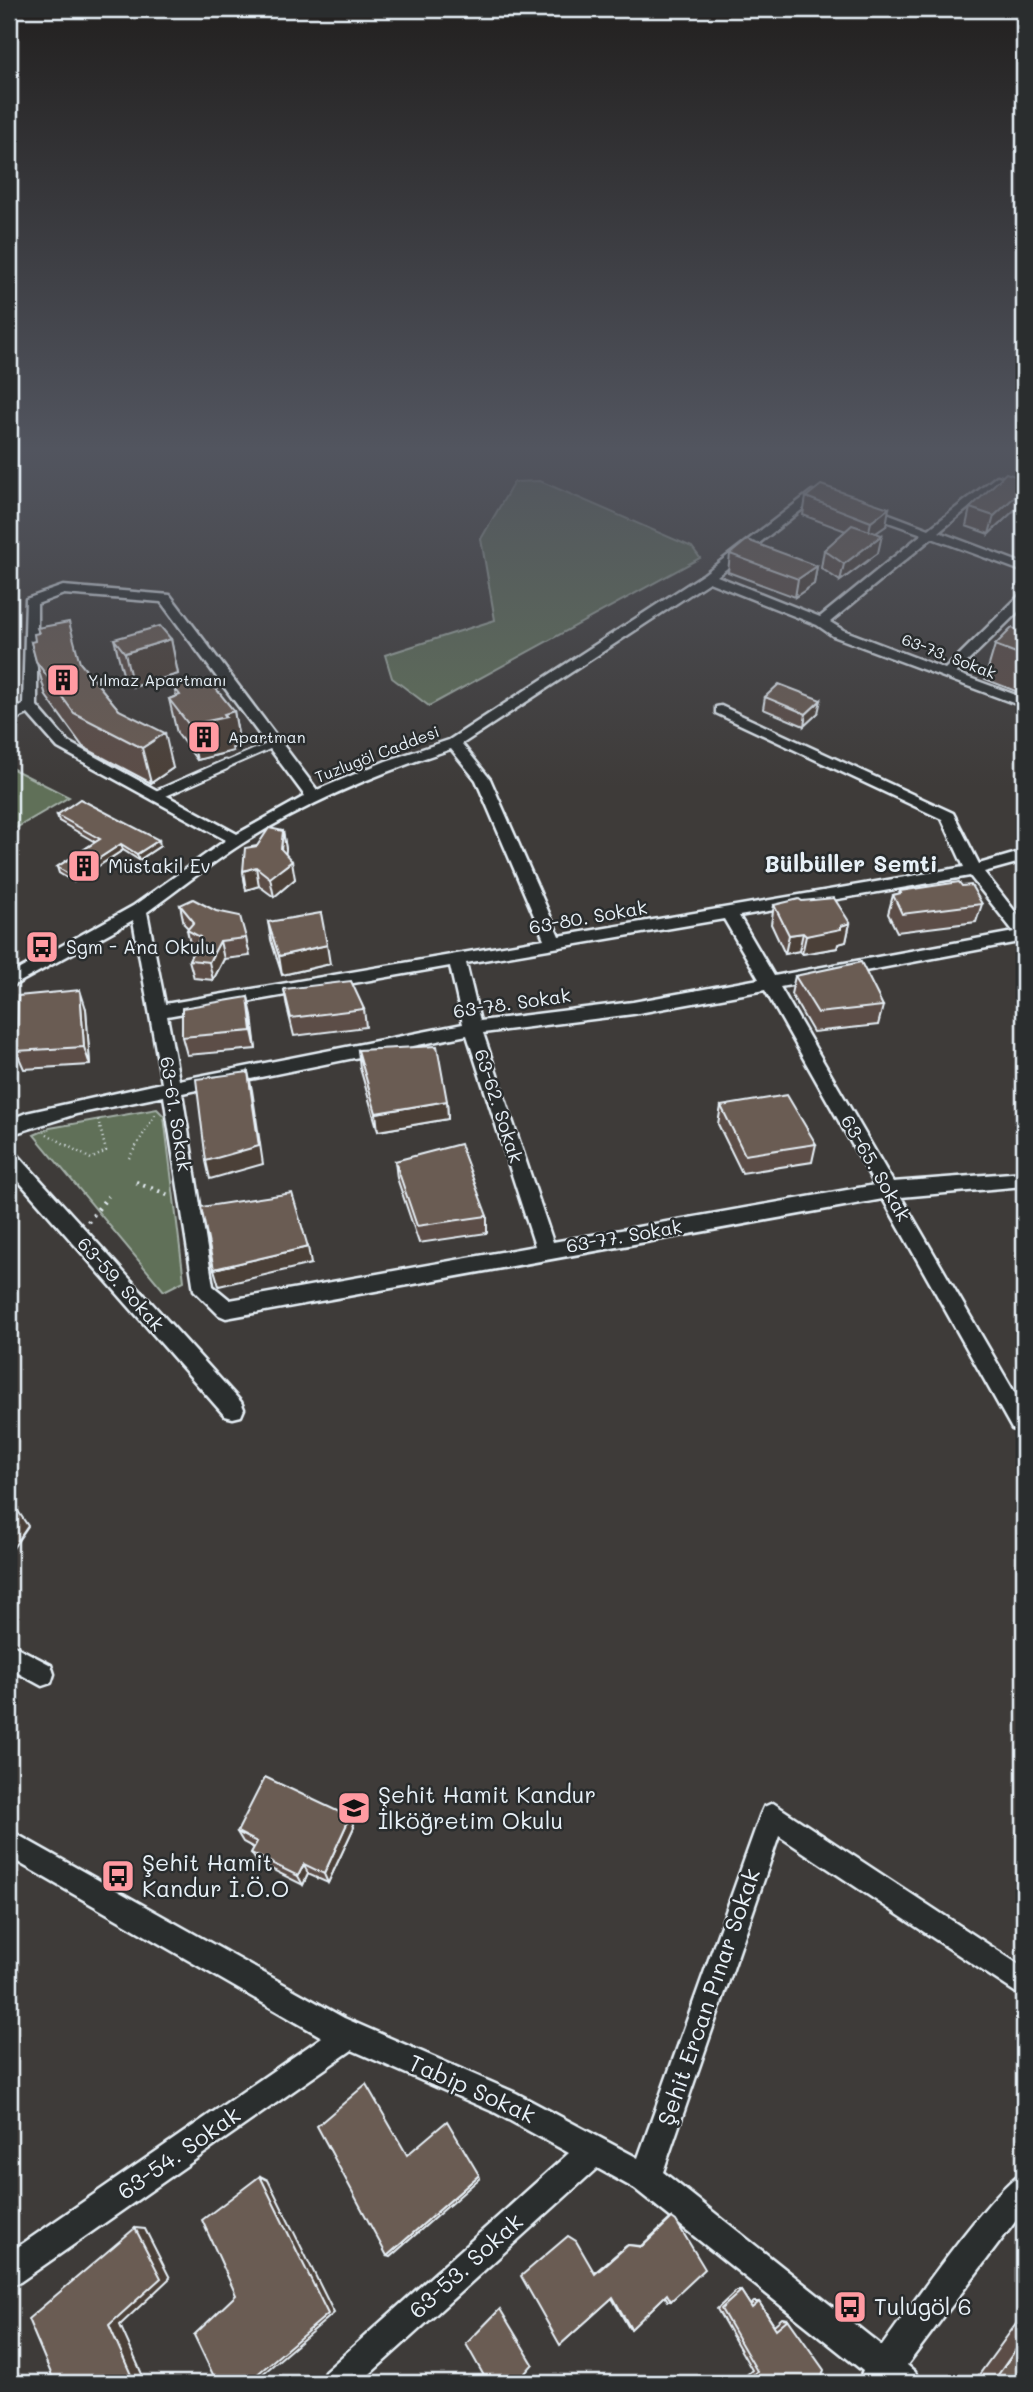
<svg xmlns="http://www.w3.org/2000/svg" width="1033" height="2392" viewBox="0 0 1033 2392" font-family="Mali,sans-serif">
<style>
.green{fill:#606f58;stroke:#a4b0a8;stroke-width:2}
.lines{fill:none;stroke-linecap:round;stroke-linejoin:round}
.lane-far1-casing{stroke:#e8f1f8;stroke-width:10}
.lane-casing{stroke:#e8f1f8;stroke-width:13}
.street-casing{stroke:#e8f1f8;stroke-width:5}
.path-far1{stroke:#e8f1f8;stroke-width:2.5;stroke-dasharray:1 3.5;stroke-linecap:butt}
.path{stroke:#e8f1f8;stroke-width:4.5;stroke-dasharray:2 6;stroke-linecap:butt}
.lane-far1{stroke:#2a2d2e;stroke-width:6}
.lane{stroke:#2a2d2e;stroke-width:9}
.street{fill:#2a2d2e;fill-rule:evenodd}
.wall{fill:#5c4e47;stroke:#e8f1f8;stroke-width:2}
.shaded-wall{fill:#4b4039;stroke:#e8f1f8;stroke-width:2}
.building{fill:#6b5b52;stroke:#e8f1f8;stroke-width:2}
.labels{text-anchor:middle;stroke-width:5;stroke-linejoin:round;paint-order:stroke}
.far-street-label{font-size:16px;fill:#e8f1f8;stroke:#2a2d2e}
.far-poi-label{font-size:16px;fill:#e8f1f8;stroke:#2a2d2e;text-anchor:start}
.poi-label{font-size:19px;fill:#e8f1f8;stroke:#2a2d2e;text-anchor:start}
.street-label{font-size:19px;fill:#e8f1f8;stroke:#2a2d2e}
.quarter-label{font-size:23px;font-weight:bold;fill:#e8f1f8;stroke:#2a2d2e}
.near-poi-label{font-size:23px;fill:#e8f1f8;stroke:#2a2d2e;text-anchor:start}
.near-street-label{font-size:23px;fill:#e8f1f8;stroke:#2a2d2e}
</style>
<rect width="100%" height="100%" fill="#3e3b39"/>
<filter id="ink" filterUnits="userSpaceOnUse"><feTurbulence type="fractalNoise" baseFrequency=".0143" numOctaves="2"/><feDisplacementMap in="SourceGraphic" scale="14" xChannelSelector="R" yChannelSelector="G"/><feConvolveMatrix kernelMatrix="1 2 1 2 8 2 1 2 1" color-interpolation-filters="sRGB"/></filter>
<g filter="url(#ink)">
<g class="green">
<path d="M540 481 692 547 700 558 429 706 392 678 385 655 495 620 481 539 514 482Z"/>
<path d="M9 767 69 797 9 832Z"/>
<path d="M157 1109 164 1116 184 1281 164 1291 34 1135 50 1128Z"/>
</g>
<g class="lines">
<defs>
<path id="lane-far1" d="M221 767 274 744"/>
<path id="lane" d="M155 796 225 765"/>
<g id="street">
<path d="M997 476 1024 484V491L999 483 939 532 1024 564V572L932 538 830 622 843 630 945 669 1019 596 1024 595V606L956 673 1024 698V707L833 636 817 625 709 582 462 744 490 779 559 936 964 867 942 819 716 713V707L721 706 953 813 979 864 1024 851V861L984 872 1024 923V941L780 987 893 1182 1024 1172V1186L901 1197 1024 1409V1432L1012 1429 883 1199 226 1318 219 1315 194 1290 164 1096 76 1114 9 1135V1120L26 1113 162 1083 133 920 9 988V975L133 906 226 840 58 748 28 714 9 722V713L23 705 26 599 63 586 170 595 317 790 386 761 449 740 704 574 812 491 832 496 826 500 818 497 717 576 820 617 922 534 860 512V506H868L929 529ZM64 594 161 602 305 796 237 834 68 742 37 706V604ZM451 749 476 780 544 939 165 1004 147 912C179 889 210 864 243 843 308 802 378 773 451 749ZM970 876 1014 932 774 976 739 916ZM724 919 759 979 633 1002 480 1021 466 963ZM450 966 463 1024 179 1080 167 1016ZM765 990 875 1185 553 1242 483 1033 633 1014ZM467 1035 535 1246 230 1300 213 1286 182 1093Z"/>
<path d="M9 1151 16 1153 241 1402 244 1409 241 1416 233 1418 225 1416 9 1170Z"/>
<path d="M9 1643 51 1665 54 1674 51 1683 42 1686 9 1668Z"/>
<path d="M773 1803 1024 1968V1998L779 1836 663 2172 882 2346C906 2313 996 2183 1024 2172V2210L907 2365 915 2372 920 2383H858L863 2371 635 2189 597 2168 360 2383H320L325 2372 569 2153 496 2113 352 2050 20 2282 9 2286V2253L322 2037 9 1857V1830L344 2018 516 2093 638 2158 760 1816 764 1807Z"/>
</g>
</defs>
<use href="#lane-far1" class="lane-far1-casing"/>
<use href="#lane" class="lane-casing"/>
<use href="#street" class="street-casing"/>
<g class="path-far1">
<path d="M47 1134 91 1159 106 1151 98 1119"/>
<path d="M129 1158 156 1113"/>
</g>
<g class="path">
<path d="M136 1182 170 1196"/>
<path d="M88 1222 108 1196"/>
</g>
<use href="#lane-far1" class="lane-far1"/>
<use href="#lane" class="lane"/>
<use href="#street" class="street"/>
</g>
<g class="wall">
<path d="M1024 479V501L989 534 966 526 970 508Z"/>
<path d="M806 497 886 526 876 533 878 553 840 581 821 568 824 550 846 531 803 515Z"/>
<path d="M730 554 817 566 814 584 795 597 728 572Z"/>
<path d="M1024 633V692L1023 694 985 679 995 645Z"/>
<path d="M114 639H171L178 674 133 687 123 674Z"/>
<path d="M31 642 80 663 119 710 173 768 151 783 83 747 46 696Z"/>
<path d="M174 687 203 688 234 711 240 745 232 748 233 751 197 760 177 733 169 699 176 696Z"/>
<path d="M765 697 818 713 804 726 763 709Z"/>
<path d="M57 815 160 846 139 860 123 850 74 882 59 873 57 867 95 842 59 821Z"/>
<path d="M283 831 286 849 285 854 295 879 274 897 259 886 246 890 243 871 257 846Z"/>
<path d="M962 886 982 904 976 922 897 932 888 914 893 895 899 894 900 891Z"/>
<path d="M180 905 246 938 250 956 224 959 213 980 194 978 189 960 194 950 191 948 187 930 188 928 184 924Z"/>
<path d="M774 905 850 923 846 942 838 944 837 948 802 954 799 951 785 954 771 924Z"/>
<path d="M268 922 330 964 282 975 271 940Z"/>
<path d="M795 976 883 1006 878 1025 813 1032 791 994Z"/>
<path d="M284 989 364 1009 366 1027 294 1036 287 1007Z"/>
<path d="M248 997 256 1049 187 1055 182 1037Z"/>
<path d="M86 1009 90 1065 24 1069 16 1051Z"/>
<path d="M358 1050 447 1101 448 1119 378 1131 360 1068Z"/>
<path d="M721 1106 816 1144 812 1162 742 1173 718 1124Z"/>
<path d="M395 1161 487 1216V1233L419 1243 397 1178Z"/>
<path d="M350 1817 354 1827 328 1883 308 1874 303 1885 257 1862 251 1853 254 1848 243 1842 237 1832Z"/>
<path d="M672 2218 671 2301H668L665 2296 631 2329 629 2328 612 2298 560 2345 594 2273 626 2246 628 2245 641 2246 669 2220Z"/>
<path d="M736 2291H741L750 2305 754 2302H759L774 2325 782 2318 788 2319 820 2383H738L752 2370 717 2309Z"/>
<path d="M1024 2313V2383H980L976 2379Z"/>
</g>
<g class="shaded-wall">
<path d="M1024 488V501L989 534 994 516Z"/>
<path d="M889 508 886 526 867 539 871 522Z"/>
<path d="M882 535 878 553 840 581 844 564Z"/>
<path d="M817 566 814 584 795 597 798 579Z"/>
<path d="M171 639 178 674 133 687 125 653Z"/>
<path d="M821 700 818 713 804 726 806 714Z"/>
<path d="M234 711 240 745 232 748 233 751 197 760 189 725Z"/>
<path d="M165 733 173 768 151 783 142 748Z"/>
<path d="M283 831 286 849 284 867 292 861 295 879 274 897 270 878 281 849Z"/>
<path d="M159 840 160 846 139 860 137 854Z"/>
<path d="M121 844 123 850 74 882 72 876Z"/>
<path d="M256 867 259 886 246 890 243 871Z"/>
<path d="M850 923 846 942 838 944 837 948 802 954 806 936Z"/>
<path d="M803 933 799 951 785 954 789 935Z"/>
<path d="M220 941 224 959 213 980 209 962Z"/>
<path d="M327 945 330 964 282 975 279 956Z"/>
<path d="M80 990 86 1009 90 1065 84 1047Z"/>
<path d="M248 997 252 1015 256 1049 252 1031Z"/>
<path d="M248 1072 252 1090 263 1164 210 1179 206 1161Z"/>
<path d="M447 1101 448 1119 378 1131 376 1113Z"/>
<path d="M308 1247 311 1264 219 1286 214 1269Z"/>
<path d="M16 1508 28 1526 9 1554V1519Z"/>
<path d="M350 1817 354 1827 328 1883 324 1874Z"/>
<path d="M304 1864 308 1874 303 1885 298 1876Z"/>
<path d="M479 2175 480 2178 390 2257 387 2256Z"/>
<path d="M260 2176 268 2180 334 2313 252 2383H247Z"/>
<path d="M135 2228 145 2229 170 2278 120 2325 142 2374 133 2383H125L109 2325Z"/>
</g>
<g class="building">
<path d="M1006 473 1024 479V488L994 516 970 508Z"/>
<path d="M821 485 889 508 871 522 806 497Z"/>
<path d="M852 525 882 535 844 564 824 550Z"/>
<path d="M747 540 817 566 798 579 730 554Z"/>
<path d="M69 622 80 663 119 710 165 733 142 748 74 713 36 661 31 642 35 641 34 634 39 633 37 628Z"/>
<path d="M160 626 171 639 125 653 114 639Z"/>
<path d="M1012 628 1024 633V656L995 645Z"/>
<path d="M197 680 203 688 213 685 234 711 224 714 226 717 189 725 169 699 180 695 174 687Z"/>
<path d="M779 684 821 700 806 714 765 697Z"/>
<path d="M80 799 159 840 137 854 121 844 72 876 57 867 100 839 57 815Z"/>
<path d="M269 828 283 831 281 849 292 861 270 878 256 867 243 871 245 848 257 846Z"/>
<path d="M959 882 962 886 971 885 982 904 902 914 893 895 901 893 900 891Z"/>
<path d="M834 898 850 923 841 926V929L806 936 803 933 789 935 774 905 799 899 802 901Z"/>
<path d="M193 899 216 911 240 916 246 938 220 941 209 962 189 960 200 937 187 930 194 922 180 905Z"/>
<path d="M321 913 327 945 279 956 268 922Z"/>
<path d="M861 962 883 1006 818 1013 795 976Z"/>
<path d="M351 981 364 1009 291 1018 284 989Z"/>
<path d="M80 990 84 1047 16 1051 18 996Z"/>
<path d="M248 997 252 1031 182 1037V1008Z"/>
<path d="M437 1046 447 1101 376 1113 358 1050Z"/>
<path d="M248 1072 259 1146 206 1161 196 1079Z"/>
<path d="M787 1095 816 1144 745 1155 721 1106Z"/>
<path d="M460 1144 487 1216 417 1226 395 1161Z"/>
<path d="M292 1193 308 1247 214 1269 201 1207Z"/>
<path d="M9 1504 16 1508 9 1519Z"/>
<path d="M265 1777 350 1817 324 1874 304 1864 298 1876 251 1853 257 1842 237 1832Z"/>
<path d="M366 2084 407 2155 447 2121 479 2175 387 2256 317 2126Z"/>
<path d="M260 2176 328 2314 247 2383H217L194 2335 236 2295 202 2220Z"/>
<path d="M672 2218 676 2221 705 2269 671 2301 667 2294 631 2329 613 2297 560 2345 521 2276 568 2236 576 2241 595 2274 628 2245 642 2247Z"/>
<path d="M135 2228 161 2278 109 2325 132 2377 125 2383H55L28 2319Z"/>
<path d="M741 2291 752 2308 759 2302 776 2329 788 2319 824 2370 820 2383H745L757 2371 721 2309Z"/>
<path d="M500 2309 533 2364 525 2373 529 2383H488L466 2344Z"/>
<path d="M1024 2338V2383H994L993 2382Z"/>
</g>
</g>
<linearGradient id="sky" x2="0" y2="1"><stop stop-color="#22201f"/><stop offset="0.57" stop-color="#52555f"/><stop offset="1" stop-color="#52555f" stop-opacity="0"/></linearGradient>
<rect width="1033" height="787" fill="url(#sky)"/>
<defs>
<symbol id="building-square" viewBox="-11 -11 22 22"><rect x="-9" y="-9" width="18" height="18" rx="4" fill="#ff9aa2" stroke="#2a2d2e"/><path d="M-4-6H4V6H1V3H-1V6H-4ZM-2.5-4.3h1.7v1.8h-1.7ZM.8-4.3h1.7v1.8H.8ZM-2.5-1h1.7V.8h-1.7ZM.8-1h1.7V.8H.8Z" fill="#111"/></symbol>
<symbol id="bus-square" viewBox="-11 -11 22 22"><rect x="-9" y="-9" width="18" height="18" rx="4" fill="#ff9aa2" stroke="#2a2d2e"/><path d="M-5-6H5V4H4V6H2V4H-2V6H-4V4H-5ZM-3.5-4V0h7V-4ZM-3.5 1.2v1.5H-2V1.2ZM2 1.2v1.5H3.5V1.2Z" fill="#111"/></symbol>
<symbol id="school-square" viewBox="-11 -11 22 22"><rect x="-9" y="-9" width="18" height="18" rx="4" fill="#ff9aa2" stroke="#2a2d2e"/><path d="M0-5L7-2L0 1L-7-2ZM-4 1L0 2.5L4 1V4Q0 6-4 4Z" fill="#111"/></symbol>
</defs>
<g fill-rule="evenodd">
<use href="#building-square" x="44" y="661" width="38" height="38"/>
<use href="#building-square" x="185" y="718" width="38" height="38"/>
<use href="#building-square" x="65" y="847" width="38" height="38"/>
<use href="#bus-square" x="23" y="928" width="38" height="38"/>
<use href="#school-square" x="335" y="1789" width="38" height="38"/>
<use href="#bus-square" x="99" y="1857" width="38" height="38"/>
<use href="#bus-square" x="831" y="2288" width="38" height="38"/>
</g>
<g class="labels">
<g class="far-street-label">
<text transform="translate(949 656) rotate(21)" y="6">63-73. Sokak</text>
<text transform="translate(377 754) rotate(-21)" y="6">Tuzlugöl Caddesi</text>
</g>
<g class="far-poi-label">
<text x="88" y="686">Yılmaz Apartmanı</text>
<text x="228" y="743">Apartman</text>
</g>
<g class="poi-label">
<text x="108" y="873">Müstakil Ev</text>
<text x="66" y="954">Sgm - Ana Okulu</text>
</g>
<g class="street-label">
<text transform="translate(588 917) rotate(-10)" y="7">63-80. Sokak</text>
<text transform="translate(512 1003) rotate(-8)" y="7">63-78. Sokak</text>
<text transform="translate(499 1106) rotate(72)" y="7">63-62. Sokak</text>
<text transform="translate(176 1114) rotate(81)" y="7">63-61. Sokak</text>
<text transform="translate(876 1168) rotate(60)" y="7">63-65. Sokak</text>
<text transform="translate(624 1236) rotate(-10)" y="7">63-77. Sokak</text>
<text transform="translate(121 1284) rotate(48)" y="7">63-59. Sokak</text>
</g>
<g class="quarter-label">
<text x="851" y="872">Bülbüller Semti</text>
</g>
<g class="near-poi-label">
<text x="378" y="1803">Şehit Hamit Kandur<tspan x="378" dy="26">İlköğretim Okulu</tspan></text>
<text x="142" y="1871">Şehit Hamit<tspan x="142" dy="26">Kandur İ.Ö.O</tspan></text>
<text x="874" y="2315">Tulugöl 6</text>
</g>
<g class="near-street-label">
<text transform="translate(709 1997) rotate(-71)" y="8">Şehit Ercan Pınar Sokak</text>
<text transform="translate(472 2089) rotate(24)" y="8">Tabip Sokak</text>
<text transform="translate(179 2153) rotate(-35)" y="8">63-54. Sokak</text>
<text transform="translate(466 2266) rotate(-42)" y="8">63-53. Sokak</text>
</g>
</g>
<rect width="1033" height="2392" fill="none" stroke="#2a2d2e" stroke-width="35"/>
<rect x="18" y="18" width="998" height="2357" fill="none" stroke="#e8f1f8" stroke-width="2.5" filter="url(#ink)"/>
</svg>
